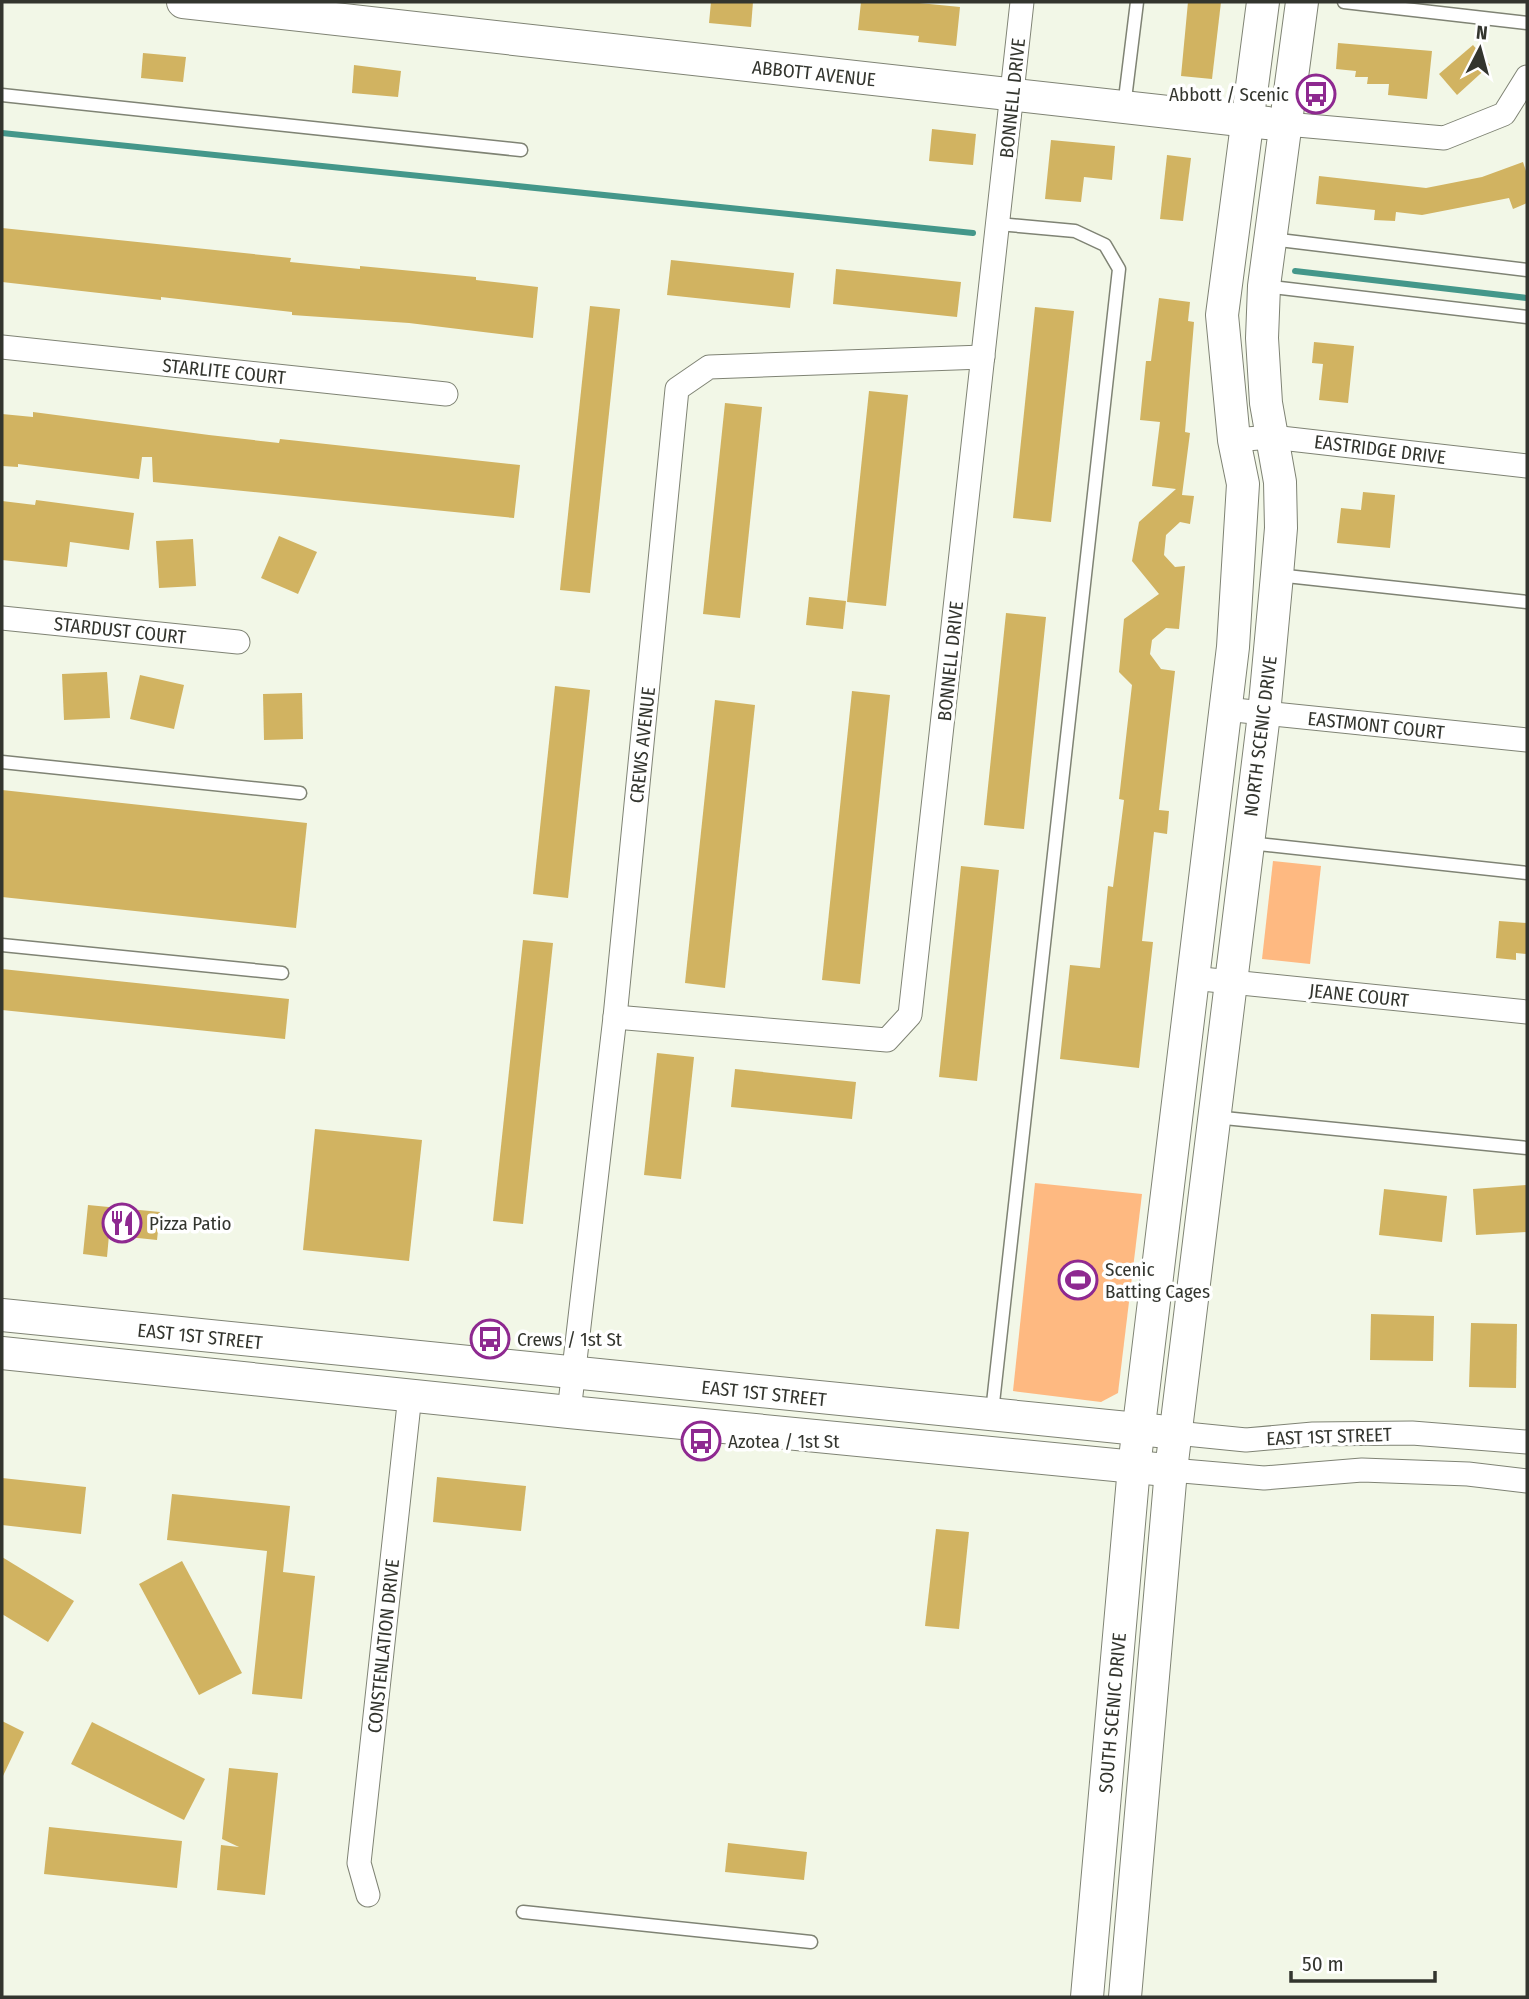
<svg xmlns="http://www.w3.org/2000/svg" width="1529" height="1999" viewBox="0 0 1529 1999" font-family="'Fira Sans Condensed',sans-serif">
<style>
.green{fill:#feb981}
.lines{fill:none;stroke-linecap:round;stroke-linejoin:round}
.stream{stroke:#44978a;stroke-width:6}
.building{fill:#d1b361}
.lane-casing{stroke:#7f8374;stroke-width:15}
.street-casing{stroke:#7f8374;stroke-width:25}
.secondary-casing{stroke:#7f8374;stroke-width:34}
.lane{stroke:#fff;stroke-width:12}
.street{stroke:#fff;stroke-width:23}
.secondary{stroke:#fff;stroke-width:32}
.labels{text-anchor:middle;stroke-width:7;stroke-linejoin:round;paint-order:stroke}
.street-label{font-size:19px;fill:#33352e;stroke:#fff}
.poi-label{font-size:19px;fill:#33352e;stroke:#fff;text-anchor:start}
</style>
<rect width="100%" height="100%" fill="#f2f7e7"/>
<g class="green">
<path d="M1273 861 1321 866 1310 964 1262 959Z"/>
<path d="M1035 1183 1142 1194 1118 1393 1101 1402 1013 1391Z"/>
</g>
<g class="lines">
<g class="stream">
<path d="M2 133 973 233"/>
<path d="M1295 271 1527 298"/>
</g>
</g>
<g class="building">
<path d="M711 2H753L751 27 709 23Z"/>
<path d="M861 2H909L960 7 956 46 918 42 919 36 858 30Z"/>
<path d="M1188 2H1221L1212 79 1181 76Z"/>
<path d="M1338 43 1432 51 1427 99 1388 95 1389 84H1367L1368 77H1355L1356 71 1336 69Z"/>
<path d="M1473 45 1490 65 1457 95 1439 74Z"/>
<path d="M143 53 186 57 183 82 141 78Z"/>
<path d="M354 65 401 71 398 97 352 93Z"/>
<path d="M932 129 976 134 973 165 929 161Z"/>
<path d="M1051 140 1115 146 1112 180 1084 177 1081 202 1045 199Z"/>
<path d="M1167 155 1191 158 1183 221 1160 219Z"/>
<path d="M1523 162 1527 174V203L1513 209 1509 198 1422 215 1396 212 1395 221 1374 220 1375 210 1316 204 1319 176 1426 188 1482 177Z"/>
<path d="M2 228 291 258 290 262 360 269V266L476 277V280L538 287 533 338 409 323 292 315V312L230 305 161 297V300L2 282Z"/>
<path d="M671 260 794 273 790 308 667 295Z"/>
<path d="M836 269 961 282 957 317 833 304Z"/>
<path d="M1159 298 1190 302 1188 321 1194 322 1185 432 1190 433 1182 495 1194 496 1190 524 1180 522 1166 535 1164 555 1175 567 1185 566 1179 629 1166 628 1152 640 1150 654 1161 669 1175 671 1159 810 1169 811 1167 834 1154 832 1142 941 1153 942 1139 1068 1060 1059 1070 965 1100 968 1108 886 1113 887 1124 800 1119 799 1132 685 1119 672 1124 619 1159 594 1132 561 1139 522 1176 489 1152 486 1160 422 1140 420 1146 361H1151Z"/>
<path d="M590 306 620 309 590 593 560 590Z"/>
<path d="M1035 307 1074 311 1051 522 1013 518Z"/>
<path d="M1314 342 1354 346 1348 403 1319 400 1323 364 1312 363Z"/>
<path d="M869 391 908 395 886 606 847 602Z"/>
<path d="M725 403 762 407 740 618 703 614Z"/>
<path d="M33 412 209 435 279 443 280 439 520 465 514 518 153 482 152 457H142L139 479 18 464V467L2 466V414L33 417Z"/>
<path d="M1363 492 1395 495 1390 548 1337 543 1341 508 1361 510Z"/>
<path d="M36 500 134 513 129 550 70 542 67 567 2 560V501L35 505Z"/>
<path d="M279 536 317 552 298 594 261 578Z"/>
<path d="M193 539 196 586 159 588 156 541Z"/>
<path d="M809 597 846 601 843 629 806 625Z"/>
<path d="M1006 613 1046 617 1024 829 984 825Z"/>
<path d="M107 672 110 718 64 720 62 674Z"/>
<path d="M140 675 184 685 174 729 130 719Z"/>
<path d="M555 686 590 690 568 898 533 894Z"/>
<path d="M852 691 890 695 860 984 822 980Z"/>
<path d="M302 693 303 739 264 740 263 694Z"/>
<path d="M715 700 755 705 725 988 685 983Z"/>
<path d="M2 790 307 823 296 928 2 897Z"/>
<path d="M961 866 999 870 977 1081 939 1077Z"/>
<path d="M1499 921 1527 923V954L1516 953V960L1496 958Z"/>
<path d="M523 940 553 943 523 1224 493 1221Z"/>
<path d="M2 969 289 999 285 1039 2 1010Z"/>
<path d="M657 1053 694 1057 681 1179 644 1175Z"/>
<path d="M735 1069 856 1082 852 1119 731 1107Z"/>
<path d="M315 1129 422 1140 409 1261 303 1250Z"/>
<path d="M1527 1185V1232L1476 1235 1473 1189Z"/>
<path d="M1384 1189 1447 1196 1442 1242 1379 1235Z"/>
<path d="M88 1205 160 1212 157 1240 109 1235 107 1257 83 1254Z"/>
<path d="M1371 1314 1434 1316 1433 1361 1370 1360Z"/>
<path d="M1471 1323 1517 1324 1516 1388 1469 1387Z"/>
<path d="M437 1477 526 1486 521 1531 433 1522Z"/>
<path d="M2 1478 86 1487 81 1534 2 1525Z"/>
<path d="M172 1494 290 1506 283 1572 315 1576 302 1699 252 1694 267 1551 167 1540Z"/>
<path d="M936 1529 969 1532 959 1629 925 1626Z"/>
<path d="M2 1557 74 1601 48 1642 2 1614Z"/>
<path d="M182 1561 242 1673 199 1695 139 1584Z"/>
<path d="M2 1721 24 1732 2 1778Z"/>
<path d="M92 1722 205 1779 184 1820 71 1764Z"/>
<path d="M229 1768 278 1773 265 1895 217 1890 221 1845 239 1847 222 1839Z"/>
<path d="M49 1827 182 1841 177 1888 44 1874Z"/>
<path d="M728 1843 807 1852 804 1880 725 1872Z"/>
</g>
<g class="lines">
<defs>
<g id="lane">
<path d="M1344 2 1527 23"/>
<path d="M2 95 521 150"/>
<path d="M1124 107 1137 2"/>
<path d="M1271 239 1527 270"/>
<path d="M1264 286 1527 317"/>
<path d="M1277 575 1527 602"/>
<path d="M2 762 300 793"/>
<path d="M1249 843 1527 873"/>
<path d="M2 945 282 973"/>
<path d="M1214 1117 1527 1148"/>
<path d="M992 1412 1119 269 1105 245 1075 231 998 224"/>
<path d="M523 1912 811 1942"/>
</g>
<g id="street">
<path d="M1286 124 1444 138 1504 114 1527 77"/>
<path d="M2 347 446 394"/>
<path d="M1234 440 1272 437 1527 466"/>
<path d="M2 618 238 642"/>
<path d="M1225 709 1527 740"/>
<path d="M1192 978 1527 1012"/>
<path d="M615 1017 887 1040 910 1015 1022 2"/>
<path d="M569 1412 615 1017 677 389 709 367 983 357"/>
<path d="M1176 1433 1246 1440 1313 1434 1412 1433 1527 1442"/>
<path d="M1171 1470 1264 1478 1362 1470 1468 1474 1527 1481"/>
<path d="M368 1895 359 1863 410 1395"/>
</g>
<g id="secondary">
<path d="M183 2 1267 123"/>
<path d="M2 1315 1158 1431"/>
<path d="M2 1353 569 1412 1156 1469"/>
<path d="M1087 1997 1134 1467 1233 647 1243 484 1234 440 1222 315 1263 2"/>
<path d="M1125 1997 1171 1470 1264 714 1277 575 1281 528 1280 482 1266 403 1262 338 1264 286 1302 2"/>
</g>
</defs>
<use href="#lane" class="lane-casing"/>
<use href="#street" class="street-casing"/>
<use href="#secondary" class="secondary-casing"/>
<use href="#lane" class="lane"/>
<use href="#street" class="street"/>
<use href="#secondary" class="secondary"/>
</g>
<defs>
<symbol id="bus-ring" viewBox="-11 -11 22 22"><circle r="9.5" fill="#fff" stroke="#8e2990" stroke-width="1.5"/><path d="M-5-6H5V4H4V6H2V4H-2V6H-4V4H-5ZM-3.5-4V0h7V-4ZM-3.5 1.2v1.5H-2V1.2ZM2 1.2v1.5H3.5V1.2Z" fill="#8e2990"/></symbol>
<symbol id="restaurant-ring" viewBox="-11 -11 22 22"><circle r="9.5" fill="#fff" stroke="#8e2990" stroke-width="1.5"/><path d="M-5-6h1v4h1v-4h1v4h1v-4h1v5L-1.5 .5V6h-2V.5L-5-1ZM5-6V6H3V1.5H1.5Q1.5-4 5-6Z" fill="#8e2990"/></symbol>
<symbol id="stadium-ring" viewBox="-11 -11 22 22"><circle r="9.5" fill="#fff" stroke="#8e2990" stroke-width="1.5"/><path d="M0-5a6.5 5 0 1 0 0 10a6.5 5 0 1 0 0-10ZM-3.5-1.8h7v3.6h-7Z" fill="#8e2990"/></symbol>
</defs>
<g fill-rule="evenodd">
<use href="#bus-ring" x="1294" y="72" width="44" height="44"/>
<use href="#restaurant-ring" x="100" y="1201" width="44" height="44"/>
<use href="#stadium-ring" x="1056" y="1258" width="44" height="44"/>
<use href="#bus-ring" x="468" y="1317" width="44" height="44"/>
<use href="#bus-ring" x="679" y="1419" width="44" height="44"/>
</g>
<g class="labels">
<g class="street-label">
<text transform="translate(814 73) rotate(6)" y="7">ABBOTT AVENUE</text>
<text transform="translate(1012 98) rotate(-84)" y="7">BONNELL DRIVE</text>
<text transform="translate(224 371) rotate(6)" y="7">STARLITE COURT</text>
<text transform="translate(1380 449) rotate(7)" y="7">EASTRIDGE DRIVE</text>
<text transform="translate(120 630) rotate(6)" y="7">STARDUST COURT</text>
<text transform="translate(950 661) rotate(-84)" y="7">BONNELL DRIVE</text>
<text transform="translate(1376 725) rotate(6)" y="7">EASTMONT COURT</text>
<text transform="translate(1260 736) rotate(-83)" y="7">NORTH SCENIC DRIVE</text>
<text transform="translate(642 745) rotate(-84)" y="7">CREWS AVENUE</text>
<text transform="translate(1359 995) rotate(6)" y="7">JEANE COURT</text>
<text transform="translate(200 1336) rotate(6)" y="7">EAST 1ST STREET</text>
<text transform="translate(764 1393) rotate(6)" y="7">EAST 1ST STREET</text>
<text transform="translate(1329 1436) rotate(-2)" y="7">EAST 1ST STREET</text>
<text transform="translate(383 1646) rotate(-84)" y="7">CONSTENLATION DRIVE</text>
<text transform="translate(1112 1713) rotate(-85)" y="7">SOUTH SCENIC DRIVE</text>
</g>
<g class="poi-label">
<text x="1289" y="101" text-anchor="end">Abbott / Scenic</text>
<text x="149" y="1230">Pizza Patio</text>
<text x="1105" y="1276">Scenic<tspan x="1105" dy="22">Batting Cages</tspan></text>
<text x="517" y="1346">Crews / 1st St</text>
<text x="728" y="1448">Azotea / 1st St</text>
</g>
</g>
<rect width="1529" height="1999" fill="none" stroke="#33352e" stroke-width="7"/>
<g transform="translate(1480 49) rotate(6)" stroke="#ffffff" stroke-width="5" paint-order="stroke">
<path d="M0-5L12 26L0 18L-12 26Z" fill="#33352e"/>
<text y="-10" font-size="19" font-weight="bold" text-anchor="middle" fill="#33352e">N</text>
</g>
<path d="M1291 1971v10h144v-10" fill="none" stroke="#33352e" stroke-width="3.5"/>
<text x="1302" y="1971" font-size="21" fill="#33352e" stroke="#ffffff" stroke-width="5" paint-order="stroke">50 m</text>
</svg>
